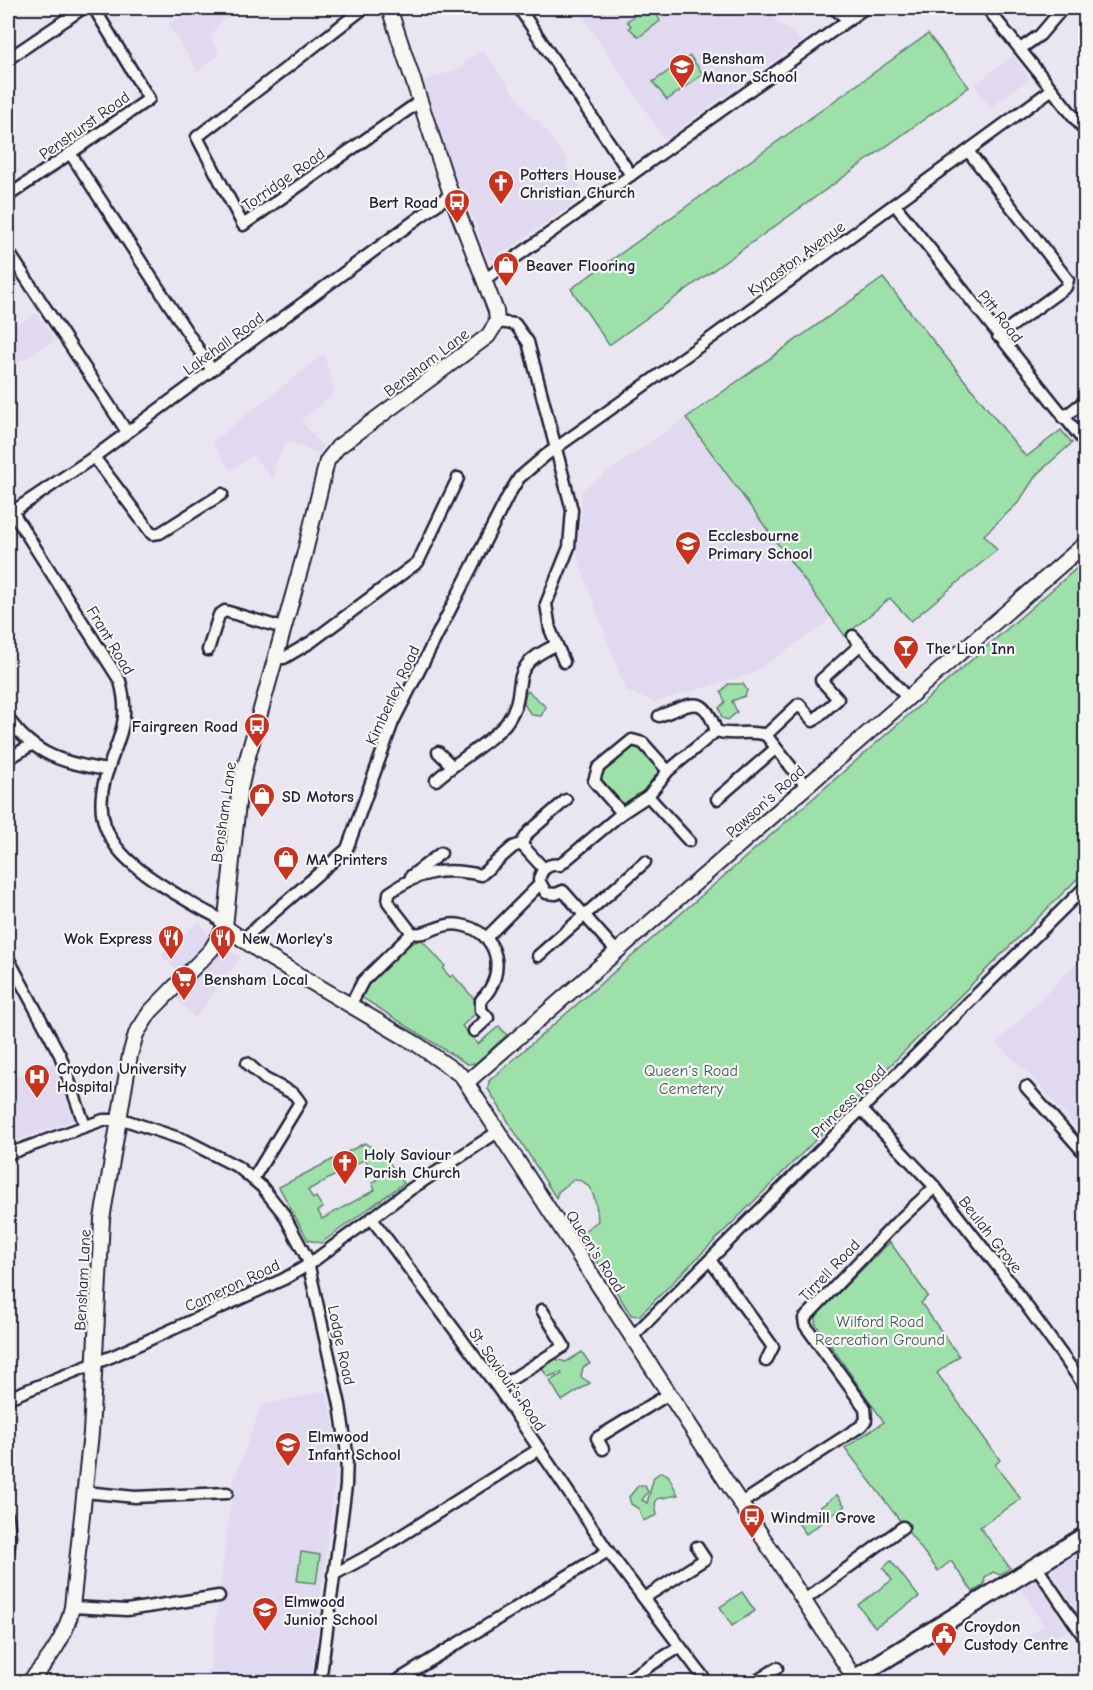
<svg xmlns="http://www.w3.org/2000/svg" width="1093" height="1690" viewBox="0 0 1093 1690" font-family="'Comic Neue',sans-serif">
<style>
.built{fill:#e0d9f0}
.green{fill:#9ee0aa;stroke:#608172;stroke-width:1.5;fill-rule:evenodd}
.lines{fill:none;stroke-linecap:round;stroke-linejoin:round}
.street-casing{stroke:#22223b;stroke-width:15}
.secondary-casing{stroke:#22223b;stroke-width:18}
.primary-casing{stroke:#22223b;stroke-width:21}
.street{stroke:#f6f6f2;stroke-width:10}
.secondary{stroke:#f6f6f2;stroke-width:14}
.primary{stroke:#f6f6f2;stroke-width:16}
.labels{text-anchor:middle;stroke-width:4.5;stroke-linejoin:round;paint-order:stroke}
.poi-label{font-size:16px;font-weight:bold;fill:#22223b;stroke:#f6f6f2;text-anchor:start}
.street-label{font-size:16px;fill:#22223b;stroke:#f6f6f2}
.park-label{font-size:16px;fill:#475b5c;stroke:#f6f6f2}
</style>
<rect width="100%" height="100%" fill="#e9e5f1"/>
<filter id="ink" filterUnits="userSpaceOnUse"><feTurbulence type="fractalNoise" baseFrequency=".0167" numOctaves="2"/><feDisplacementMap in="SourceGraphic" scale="12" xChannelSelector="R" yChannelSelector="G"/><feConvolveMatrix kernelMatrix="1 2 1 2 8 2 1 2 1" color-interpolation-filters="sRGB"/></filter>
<g filter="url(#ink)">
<g class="built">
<path d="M202 8H247L221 21 210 37 219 55 198 71 168 24Z"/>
<path d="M579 8H761L801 41 665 139 592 31Z"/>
<path d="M483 51 535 122 538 120 568 161 565 164 586 194 490 262 445 148 424 81 464 67 463 63Z"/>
<path d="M1013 56 1029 78 991 107 974 85Z"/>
<path d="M36 313 54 340 8 369V331Z"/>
<path d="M324 354 335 393 301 420 323 448 319 454 286 441 275 466 273 479 253 456 230 470 212 442Z"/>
<path d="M686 418 831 616 825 624 751 674 655 702 626 691 587 584 576 550 582 514V490Z"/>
<path d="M199 921 208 935 226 950 241 957 195 1018 177 999 191 984 161 955Z"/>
<path d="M1083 957 1086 960 1085 1138 1037 1082 997 1043Z"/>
<path d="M53 1063 74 1120 8 1143V1080Z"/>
<path d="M327 1391 338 1453 310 1682H195L210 1670 233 1483 262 1405Z"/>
<path d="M1085 1548V1603L1076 1609 1051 1571Z"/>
<path d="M1035 1577 1067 1630 1036 1649 1028 1636 1044 1626 1020 1587Z"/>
</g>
<g class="green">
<path d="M646 8 654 9 660 21 639 37 629 28 631 26 627 21Z"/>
<path d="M928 34 969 87 609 345 571 289Z"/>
<path d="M690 56 703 74 667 100 653 82Z"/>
<path d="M883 278 1026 457 1061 430 1072 443 1037 474 1018 503 984 535 997 550 911 621 890 598 845 636 686 418Z"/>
<path d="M1085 561V871L639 1316 631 1315 580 1234 598 1221C597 1206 594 1178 573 1180L558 1192 556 1198 488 1089 489 1081Z"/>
<path d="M728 684H743L747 690 745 696 732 701 737 712 728 720 722 718 719 708 725 702 721 692Z"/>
<path d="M528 691 546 707 541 716 532 715C525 707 520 701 528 691Z"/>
<path d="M639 745 660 771C655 781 631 810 618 803 611 799 603 788 597 782V775L628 751V746Z"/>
<path d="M422 940 445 966 443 969 450 977 453 975 477 1002 476 1013 462 1026 478 1044 499 1026 507 1035 476 1063 467 1064 361 997C368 980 404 942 422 940Z"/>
<path d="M365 1143 386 1158 404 1183 321 1243 308 1240 279 1187ZM365 1159 377 1180 372 1183 375 1190 322 1219 318 1211 323 1208 316 1197 313 1199 308 1190Z"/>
<path d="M890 1242 928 1296 921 1303 959 1356 937 1373 1000 1460 995 1465 1021 1499 980 1527 1010 1568 1000 1575 993 1572 985 1577 984 1585 973 1592 951 1561 938 1571 845 1448 884 1422 815 1323 817 1314Z"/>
<path d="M582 1352 590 1364 583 1367 581 1377 590 1383 562 1401 550 1381 562 1374 561 1372 548 1377 542 1369 555 1359 566 1362Z"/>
<path d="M661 1472 668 1475 678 1495 657 1499 655 1504 657 1515 643 1521 639 1509 631 1504 629 1497 638 1486H645L648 1492 642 1500 647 1503 654 1477Z"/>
<path d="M837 1495 845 1506 806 1534 798 1523Z"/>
<path d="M301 1552 320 1555 316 1583 297 1581Z"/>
<path d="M891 1561 919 1597 875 1627 858 1605 892 1580 883 1568Z"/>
<path d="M742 1592 755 1611 732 1626 720 1607Z"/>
</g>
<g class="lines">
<defs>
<g id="street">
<path d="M364 8 197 137 243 225 419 102"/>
<path d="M519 8 631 175"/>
<path d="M833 8 849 20"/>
<path d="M987 8 1086 132"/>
<path d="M1020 49 1040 35 1063 8"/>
<path d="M8 59 83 8"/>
<path d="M968 151 1068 280 1066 287 998 336"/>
<path d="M70 153 212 370"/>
<path d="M8 196 149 99 94 8"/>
<path d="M895 205 1086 444"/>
<path d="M8 251 127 432"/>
<path d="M484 280 865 8"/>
<path d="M497 322 515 324 528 342 572 510 569 547 546 604 550 629 564 662"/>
<path d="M1063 418 1086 400"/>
<path d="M94 457 152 534 160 533 222 494"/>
<path d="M8 505 120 681C132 725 116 740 105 779 89 836 129 865 171 891 186 900 200 909 215 916L225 927"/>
<path d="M12 512 94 457 451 194"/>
<path d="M853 636 908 699"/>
<path d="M208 650 219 615 225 611 283 628"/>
<path d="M274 658H284L311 642 418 562 458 478"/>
<path d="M659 716C691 705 703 691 716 731"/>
<path d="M8 718C33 755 66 764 108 770"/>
<path d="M766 735 799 704 813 721 838 699 821 680 860 645"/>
<path d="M438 752 452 766"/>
<path d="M8 759 31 745"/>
<path d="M668 771 643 743 632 740 598 768 594 781 622 813 648 796 668 771 716 731C734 737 748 729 766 735L806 786"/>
<path d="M436 780C453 764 496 738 507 722 532 686 501 670 556 645"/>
<path d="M648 796 689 841"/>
<path d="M717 799 775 749"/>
<path d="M521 844 544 869"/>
<path d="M411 876 441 853"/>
<path d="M412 933 388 902 389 893C419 871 445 867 481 875L513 847 521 844 529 832 566 800"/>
<path d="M412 933C427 937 440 921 461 925 499 932 508 974 481 1000V1010L488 1018 474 1031"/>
<path d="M486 938 539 885"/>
<path d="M242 940 347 849 393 722 508 496 519 478 546 455 711 338 1051 90"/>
<path d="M617 952 563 891 556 894 546 893 539 880C541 869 548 863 560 865L622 813"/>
<path d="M538 956 645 862"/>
<path d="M8 958 60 1055 85 1126"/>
<path d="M351 1004 363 981 412 933"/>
<path d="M247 1063 265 1079 294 1094 300 1102 253 1179"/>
<path d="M1026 1087 1086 1155"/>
<path d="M861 1109 935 1187 1002 1272 1086 1388"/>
<path d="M8 1154 103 1120H125L185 1140 238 1167 262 1187 283 1213 307 1258 340 1405 347 1453 346 1486 320 1682"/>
<path d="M372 1219 498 1388 608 1551 707 1682"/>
<path d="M710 1260 773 1347 766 1361"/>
<path d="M632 1337 1086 886"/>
<path d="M498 1388 564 1346 542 1310"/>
<path d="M8 1398 113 1356 284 1279 308 1265 411 1189 499 1131"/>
<path d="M603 1449 597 1438 669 1394"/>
<path d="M85 1492 135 1497 227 1493"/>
<path d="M740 1504 861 1426 866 1420 865 1408 805 1325 804 1319 896 1223 935 1187"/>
<path d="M8 1517 10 1536 8 1552"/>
<path d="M1036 1566 1086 1640"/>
<path d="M333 1575 377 1551 539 1449"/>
<path d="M644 1598 705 1559 697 1547"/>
<path d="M803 1601 903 1527"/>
<path d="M72 1607 127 1610 219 1596"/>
<path d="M395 1682 608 1551"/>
<path d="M623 1682 680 1647"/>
<path d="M755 1682 777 1668"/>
</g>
<g id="secondary">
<path d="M225 927 265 955 418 1045 462 1076 855 1679"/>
<path d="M467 1082 1086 543"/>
<path d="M29 1682C49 1660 66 1637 72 1607L91 1433 102 1219 130 1055 136 1034 150 1012 211 950 225 927 239 794 246 763 304 556 327 461 338 447 488 336 497 322 496 311 451 194 389 8"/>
</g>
<path id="primary" d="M849 1682 1086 1535"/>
</defs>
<use href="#street" class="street-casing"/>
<use href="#secondary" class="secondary-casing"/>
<use href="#primary" class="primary-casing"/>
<use href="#street" class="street"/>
<use href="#secondary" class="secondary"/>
<use href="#primary" class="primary"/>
</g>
</g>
<defs>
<symbol id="school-pin" viewBox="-11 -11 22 30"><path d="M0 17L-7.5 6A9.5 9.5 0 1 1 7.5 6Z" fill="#c8321e" stroke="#f6f6f2"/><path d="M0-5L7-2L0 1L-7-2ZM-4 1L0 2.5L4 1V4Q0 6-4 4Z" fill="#fff"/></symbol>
<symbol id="church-pin" viewBox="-11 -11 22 30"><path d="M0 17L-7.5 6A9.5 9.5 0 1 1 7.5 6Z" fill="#c8321e" stroke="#f6f6f2"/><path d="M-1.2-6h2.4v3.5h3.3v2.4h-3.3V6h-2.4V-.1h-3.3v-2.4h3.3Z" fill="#fff"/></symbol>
<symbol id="bus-pin" viewBox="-11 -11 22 30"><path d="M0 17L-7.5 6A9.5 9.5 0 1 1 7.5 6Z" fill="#c8321e" stroke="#f6f6f2"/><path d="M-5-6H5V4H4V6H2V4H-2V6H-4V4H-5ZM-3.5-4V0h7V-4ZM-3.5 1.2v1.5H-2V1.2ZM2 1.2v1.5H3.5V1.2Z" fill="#fff"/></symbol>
<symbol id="shop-pin" viewBox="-11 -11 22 30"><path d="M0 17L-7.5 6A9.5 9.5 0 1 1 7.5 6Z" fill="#c8321e" stroke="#f6f6f2"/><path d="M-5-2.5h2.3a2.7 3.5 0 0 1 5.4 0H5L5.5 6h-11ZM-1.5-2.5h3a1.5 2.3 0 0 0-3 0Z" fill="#fff"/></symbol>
<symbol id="bar-pin" viewBox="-11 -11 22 30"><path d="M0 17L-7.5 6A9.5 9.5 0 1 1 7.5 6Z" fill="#c8321e" stroke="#f6f6f2"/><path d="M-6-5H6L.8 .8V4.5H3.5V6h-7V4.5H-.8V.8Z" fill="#fff"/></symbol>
<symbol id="restaurant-pin" viewBox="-11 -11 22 30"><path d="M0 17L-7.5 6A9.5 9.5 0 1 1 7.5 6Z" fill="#c8321e" stroke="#f6f6f2"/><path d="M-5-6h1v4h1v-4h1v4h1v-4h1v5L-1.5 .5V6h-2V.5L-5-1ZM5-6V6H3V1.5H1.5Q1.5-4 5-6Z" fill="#fff"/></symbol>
<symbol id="supermarket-pin" viewBox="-11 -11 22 30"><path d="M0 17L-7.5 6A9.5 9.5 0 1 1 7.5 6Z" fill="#c8321e" stroke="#f6f6f2"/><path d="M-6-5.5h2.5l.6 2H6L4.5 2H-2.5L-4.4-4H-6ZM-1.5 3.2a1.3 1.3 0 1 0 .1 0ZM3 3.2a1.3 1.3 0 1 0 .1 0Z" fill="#fff"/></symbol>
<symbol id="hospital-pin" viewBox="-11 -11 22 30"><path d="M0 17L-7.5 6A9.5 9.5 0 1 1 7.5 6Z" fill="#c8321e" stroke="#f6f6f2"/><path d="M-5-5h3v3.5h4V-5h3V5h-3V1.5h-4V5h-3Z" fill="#fff"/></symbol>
<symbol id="civic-pin" viewBox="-11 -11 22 30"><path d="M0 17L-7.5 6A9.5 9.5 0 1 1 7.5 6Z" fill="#c8321e" stroke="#f6f6f2"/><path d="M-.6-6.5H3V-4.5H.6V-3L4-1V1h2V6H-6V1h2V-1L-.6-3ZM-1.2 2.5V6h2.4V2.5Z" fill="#fff"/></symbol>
</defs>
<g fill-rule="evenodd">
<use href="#school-pin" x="667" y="52" width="30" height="40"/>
<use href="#church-pin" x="486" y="168" width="30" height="40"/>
<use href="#bus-pin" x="442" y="187" width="30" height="40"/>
<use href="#shop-pin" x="491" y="250" width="30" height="40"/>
<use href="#school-pin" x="673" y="529" width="30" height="40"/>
<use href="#bar-pin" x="891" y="633" width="30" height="40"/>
<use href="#bus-pin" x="242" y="711" width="30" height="40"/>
<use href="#shop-pin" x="247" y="781" width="30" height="40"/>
<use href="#shop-pin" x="271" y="844" width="30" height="40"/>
<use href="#restaurant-pin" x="156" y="923" width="30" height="40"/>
<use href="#restaurant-pin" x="208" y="923" width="30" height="40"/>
<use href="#supermarket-pin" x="169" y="964" width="30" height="40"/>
<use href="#hospital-pin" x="22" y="1062" width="30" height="40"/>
<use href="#church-pin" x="330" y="1148" width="30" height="40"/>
<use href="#school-pin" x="273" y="1430" width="30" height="40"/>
<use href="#bus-pin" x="737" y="1502" width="30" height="40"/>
<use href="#school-pin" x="250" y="1595" width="30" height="40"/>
<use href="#civic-pin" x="929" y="1620" width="30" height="40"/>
</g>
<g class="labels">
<g class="poi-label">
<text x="702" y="64">Bensham<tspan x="702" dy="18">Manor School</tspan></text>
<text x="520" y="180">Potters House<tspan x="520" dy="18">Christian Church</tspan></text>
<text x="438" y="208" text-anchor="end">Bert Road</text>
<text x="526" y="271">Beaver Flooring</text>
<text x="708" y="541">Ecclesbourne<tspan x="708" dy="18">Primary School</tspan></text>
<text x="926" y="654">The Lion Inn</text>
<text x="238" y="732" text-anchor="end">Fairgreen Road</text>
<text x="282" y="802">SD Motors</text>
<text x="306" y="865">MA Printers</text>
<text x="152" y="944" text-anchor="end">Wok Express</text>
<text x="242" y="944">New Morley's</text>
<text x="204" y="985">Bensham Local</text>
<text x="57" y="1074">Croydon University<tspan x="57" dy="18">Hospital</tspan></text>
<text x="364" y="1160">Holy Saviour<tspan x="364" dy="18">Parish Church</tspan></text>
<text x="308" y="1442">Elmwood<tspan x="308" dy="18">Infant School</tspan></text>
<text x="771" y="1523">Windmill Grove</text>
<text x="284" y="1607">Elmwood<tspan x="284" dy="18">Junior School</tspan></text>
<text x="964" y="1632">Croydon<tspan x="964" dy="18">Custody Centre</tspan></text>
</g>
<g class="street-label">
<text transform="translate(84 125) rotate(-35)" y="6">Penshurst Road</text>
<text transform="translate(283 179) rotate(-35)" y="6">Torridge Road</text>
<text transform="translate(796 258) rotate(-36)" y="6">Kynaston Avenue</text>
<text transform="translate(1001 316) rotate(52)" y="6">Pitt Road</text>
<text transform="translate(223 343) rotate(-36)" y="6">Lakehall Road</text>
<text transform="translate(426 362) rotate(-37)" y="6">Bensham Lane</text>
<text transform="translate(111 640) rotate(59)" y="6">Frant Road</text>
<text transform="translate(392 695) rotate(-65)" y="6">Kimberley Road</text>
<text transform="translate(765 801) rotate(-42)" y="6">Pawson's Road</text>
<text transform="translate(223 812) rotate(-82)" y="6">Bensham Lane</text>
<text transform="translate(848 1101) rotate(-44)" y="6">Princess Road</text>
<text transform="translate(991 1234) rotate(52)" y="6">Beulah Grove</text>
<text transform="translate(596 1251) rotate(57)" y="6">Queen's Road</text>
<text transform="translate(829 1270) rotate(-46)" y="6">Tirrell Road</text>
<text transform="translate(82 1280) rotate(-87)" y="6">Bensham Lane</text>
<text transform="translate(232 1285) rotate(-25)" y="6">Cameron Road</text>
<text transform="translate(342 1345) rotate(78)" y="6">Lodge Road</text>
<text transform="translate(508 1379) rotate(55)" y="6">St. Saviour's Road</text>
</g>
<g class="park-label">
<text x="691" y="1076">Queen's Road<tspan x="691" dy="18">Cemetery</tspan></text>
<text x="880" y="1327">Wilford Road<tspan x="880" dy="18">Recreation Ground</tspan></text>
</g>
</g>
<rect width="1093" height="1690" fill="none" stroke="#f6f6f2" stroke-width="30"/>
<rect x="15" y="15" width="1063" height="1660" fill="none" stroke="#22223b" stroke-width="2" filter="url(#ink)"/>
</svg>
